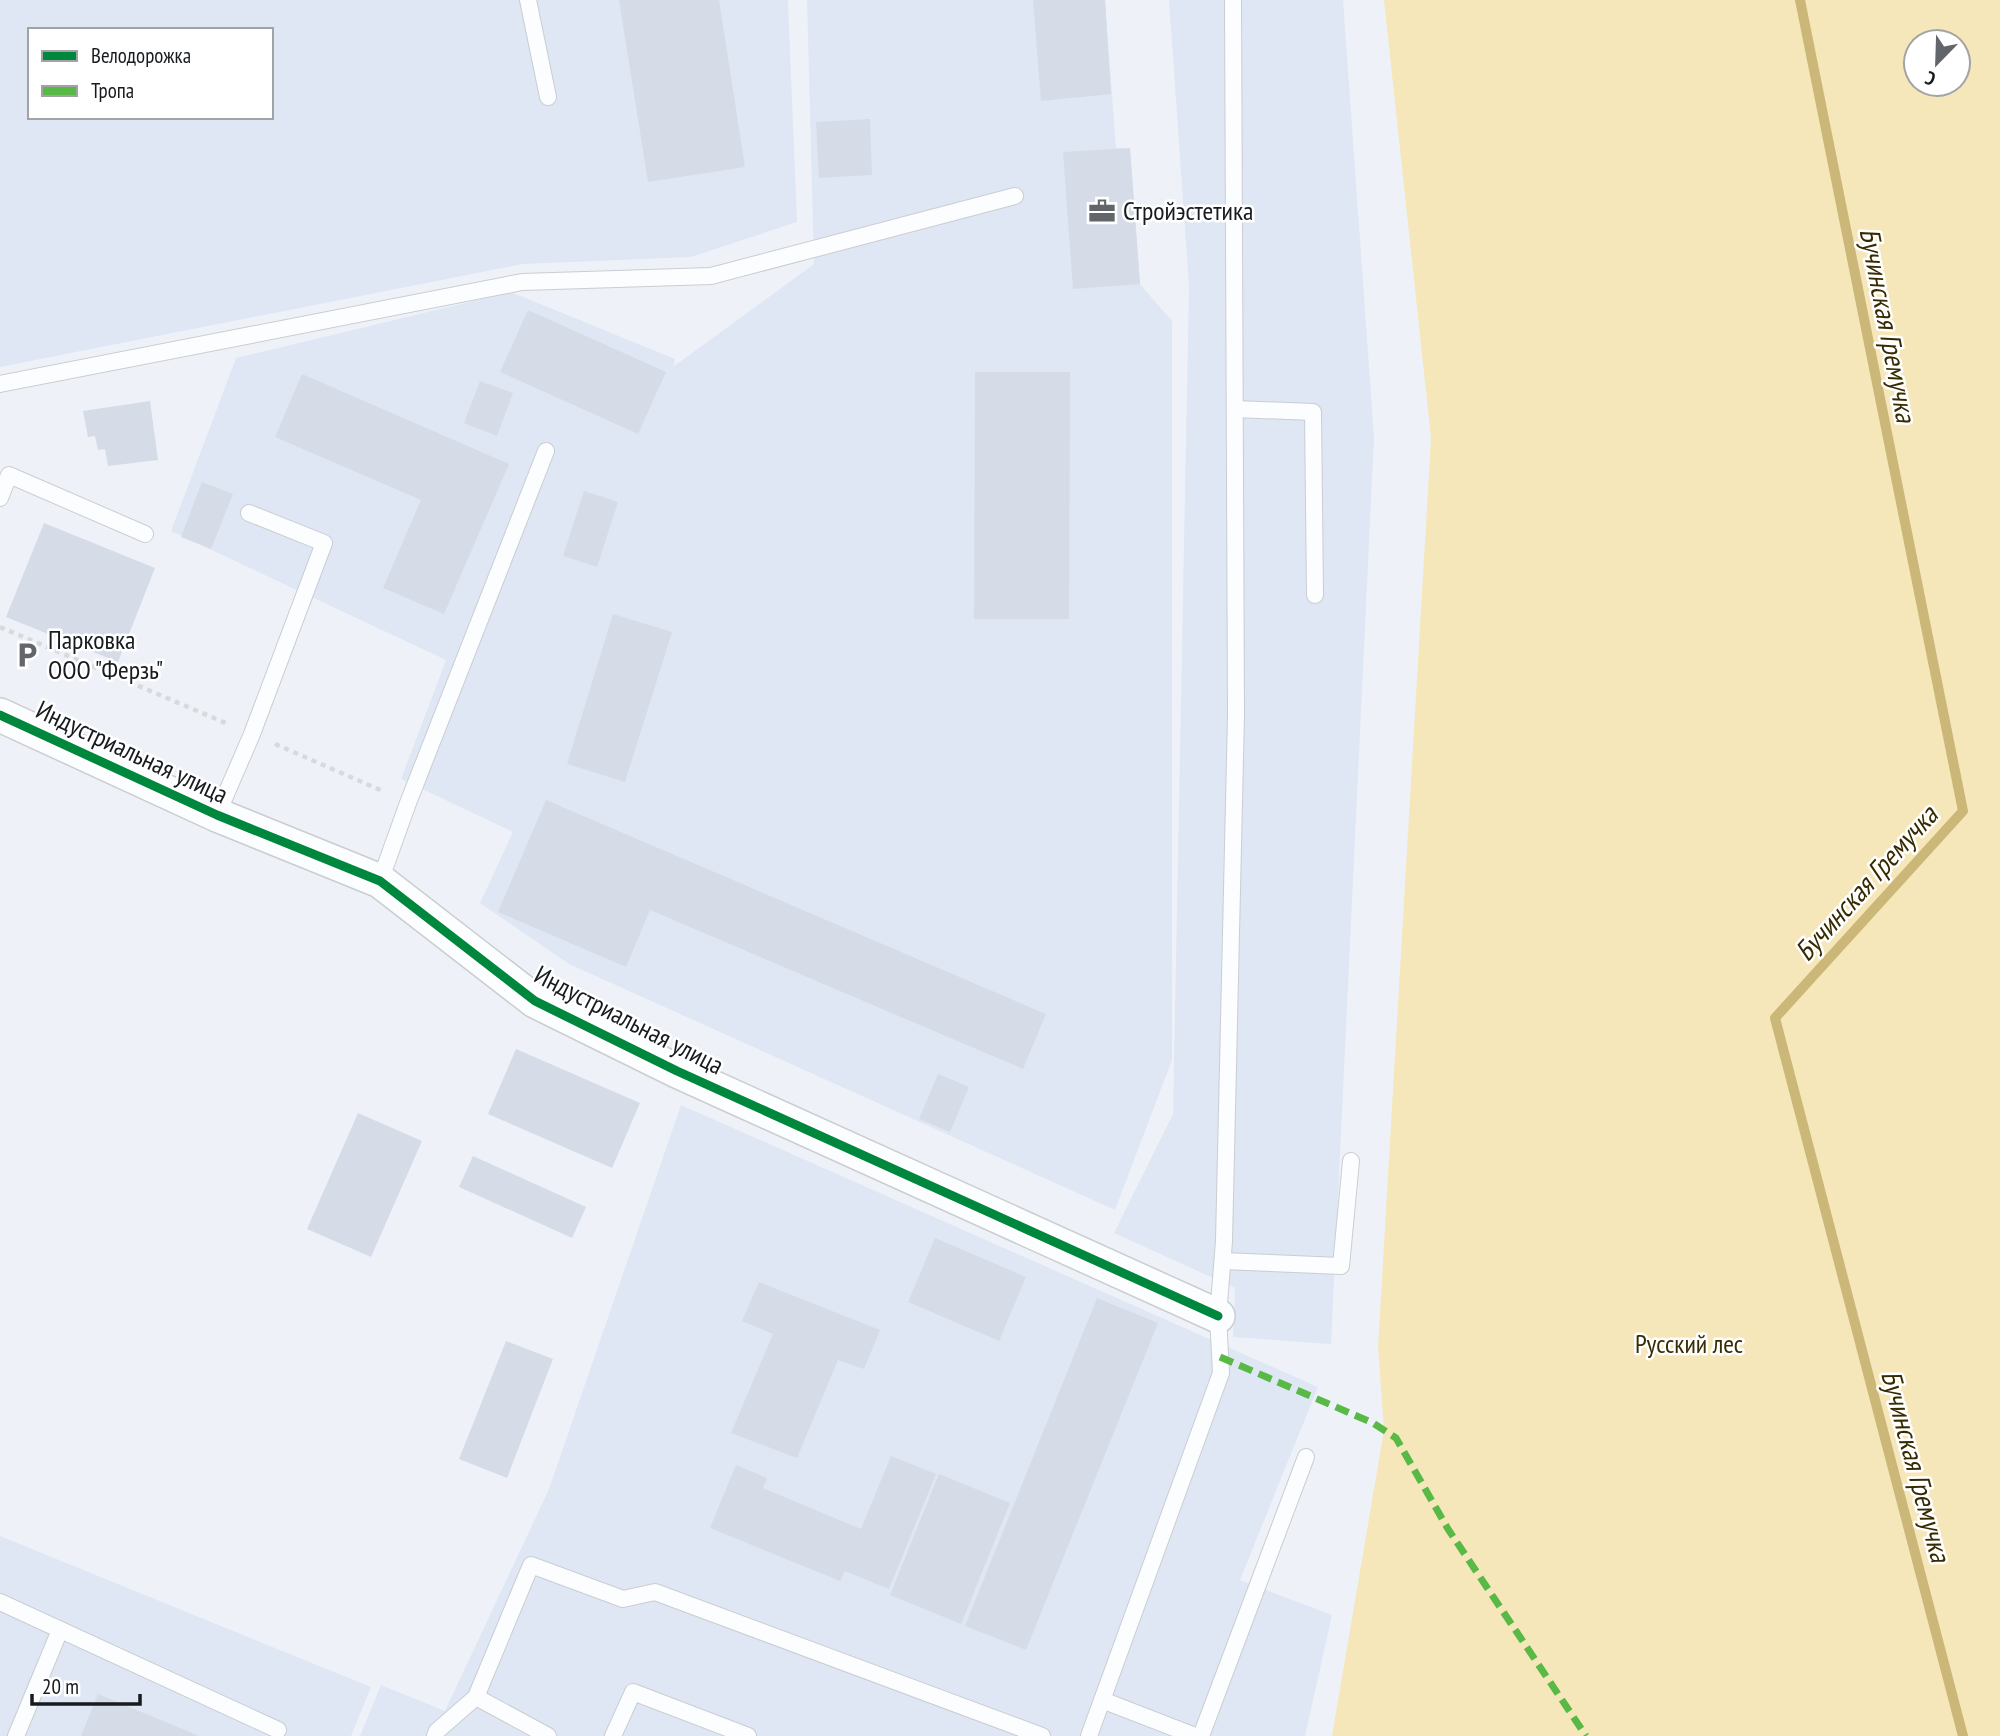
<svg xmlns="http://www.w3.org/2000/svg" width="2000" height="1736" viewBox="0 0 2000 1736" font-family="'PT Sans Narrow',sans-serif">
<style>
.built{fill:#dfe7f4;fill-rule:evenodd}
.green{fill:#f6e7ba;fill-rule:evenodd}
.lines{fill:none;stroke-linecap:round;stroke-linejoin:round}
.stream{stroke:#cbb777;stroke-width:10}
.building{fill:#d5dce7}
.service-casing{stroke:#cacdd2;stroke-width:18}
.minor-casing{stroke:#cacdd2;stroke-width:36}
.path{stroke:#d8d9db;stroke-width:4.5;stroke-dasharray:5 5;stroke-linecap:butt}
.service{stroke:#fcfdfe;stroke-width:16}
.minor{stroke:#fcfdfe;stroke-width:33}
.quiet{stroke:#58b947;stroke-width:7;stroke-dasharray:14 7;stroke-linecap:butt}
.cycleway-casing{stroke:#fff;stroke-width:13}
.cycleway{stroke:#00873e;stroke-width:9}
.labels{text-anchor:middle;stroke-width:5;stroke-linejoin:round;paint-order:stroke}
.poi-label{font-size:26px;fill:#171a1e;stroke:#fff;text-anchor:start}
.street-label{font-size:26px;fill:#171a1e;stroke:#fff}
.park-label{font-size:26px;fill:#382c02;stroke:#fff}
.water-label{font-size:28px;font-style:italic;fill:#362a01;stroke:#fff}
</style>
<rect width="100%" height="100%" fill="#eef2f8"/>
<g class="built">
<path d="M0 0H788L797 222 691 257 523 264 0 367ZM30 30H271V117H30Z"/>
<path d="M807 0H1105L1116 148H1130L1140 284 1172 321V1060L1115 1210 569 964 480 903 513 832 401 779 446 660 171 531 236 358 511 292 675 359 673 367 814 264Z"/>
<path d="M1169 0H1343L1374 437 1331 1344 1233 1337 1235 1288 1114 1233 1173 1114 1189 286Z"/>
<path d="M681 1105 1318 1387 1240 1580 1332 1615 1305 1736H360L381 1685 445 1711 549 1489Z"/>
<path d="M0 1536 371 1687 351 1736H0Z"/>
</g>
<path class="green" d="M1384 0H2000V1736H1332L1384 1430 1378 1347 1431 438ZM1916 42H1958V84H1916Z"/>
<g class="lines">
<path class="stream" d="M1800 0 1963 811 1775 1018 1963 1736"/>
</g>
<g class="building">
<path d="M619 0H719L745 167 648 182Z"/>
<path d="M1033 0H1105L1111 94 1041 101Z"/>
<path d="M870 119 872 175 819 178 816 122Z"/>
<path d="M1130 148 1140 284 1073 289 1063 152Z"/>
<path d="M528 310 666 372 638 434 500 372Z"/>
<path d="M975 372H1070L1069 619H974Z"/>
<path d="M302 374 509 464 444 614 383 588 421 500 275 437Z"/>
<path d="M480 381 513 393 497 436 464 423Z"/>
<path d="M150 401 158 460 108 466 105 449 98 450 95 436 88 437 83 411Z"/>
<path d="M202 482 233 494 211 549 181 537Z"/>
<path d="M584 491 618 502 597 567 563 556Z"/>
<path d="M44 523 155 568 118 662 6 617Z"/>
<path d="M613 614 672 632 625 782 567 764Z"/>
<path d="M546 800 1046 1014 1023 1069 650 910 626 967 498 912Z"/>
<path d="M516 1049 640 1103 612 1168 488 1114Z"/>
<path d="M938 1074 969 1087 950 1132 919 1119Z"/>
<path d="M358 1113 422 1141 371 1257 307 1229Z"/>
<path d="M473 1156 586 1207 572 1238 459 1187Z"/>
<path d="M935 1238 1026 1277 999 1341 908 1302Z"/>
<path d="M759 1282 880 1330 864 1369 838 1360 797 1458 731 1433 773 1334 742 1321Z"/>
<path d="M1097 1298 1158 1323 1026 1650 965 1626Z"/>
<path d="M506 1341 553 1359 507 1478 459 1459Z"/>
<path d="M891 1456 936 1474 889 1589 845 1571 840 1581 710 1528 736 1465 767 1478 763 1488 861 1529Z"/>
<path d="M939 1474 1010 1503 961 1624 890 1595Z"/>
<path d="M98 1694 199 1736H81Z"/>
</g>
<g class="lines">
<defs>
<g id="service">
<path d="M528 0 548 97"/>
<path d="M0 384 522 282 711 276 1015 196"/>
<path d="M1235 409 1313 412 1315 595"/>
<path d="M0 498 9 475 145 534"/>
<path d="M217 815 252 734 324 543 249 513"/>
<path d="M380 881 408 803 546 451"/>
<path d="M1223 1261 1341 1266 1351 1161"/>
<path d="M0 1602 278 1730"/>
<path d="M476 1697 548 1736"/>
<path d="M1102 1700 1195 1736"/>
<path d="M16 1736 60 1630"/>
<path d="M435 1736 437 1731 476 1697 531 1565 623 1599 655 1592 1042 1736"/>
<path d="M613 1736 633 1692 748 1736"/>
<path d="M1089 1736 1221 1373 1218 1316 1224 1241 1236 714 1233 0"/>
<path d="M1201 1736 1306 1457"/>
</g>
<path id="minor" d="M0 715 217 815 380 881 535 1001 677 1071 1218 1316"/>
</defs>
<use href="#service" class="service-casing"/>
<use href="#minor" class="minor-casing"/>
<g class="path">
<path d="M0 627 228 724"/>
<path d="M275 744 385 792"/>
</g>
<use href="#service" class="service"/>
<use href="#minor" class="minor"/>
<path class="quiet" d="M1220 1357 1373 1423 1396 1438 1448 1529 1586 1736"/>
<defs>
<path id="cycleway" d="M0 715 217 815 380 881 535 1001 677 1071 1218 1316"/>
</defs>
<use href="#cycleway" class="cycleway-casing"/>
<use href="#cycleway" class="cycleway"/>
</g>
<defs>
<symbol id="office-bare" viewBox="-9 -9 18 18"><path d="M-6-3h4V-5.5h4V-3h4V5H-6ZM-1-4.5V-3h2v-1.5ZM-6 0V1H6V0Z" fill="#62666a" stroke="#fff" stroke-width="2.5" paint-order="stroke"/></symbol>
<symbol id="parking-bare" viewBox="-9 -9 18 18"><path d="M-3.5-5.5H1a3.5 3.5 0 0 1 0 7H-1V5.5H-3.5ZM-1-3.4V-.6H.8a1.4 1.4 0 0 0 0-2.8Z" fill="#62666a" stroke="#fff" stroke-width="2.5" paint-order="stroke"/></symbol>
</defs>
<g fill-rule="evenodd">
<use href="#office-bare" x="1083" y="192" width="38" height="38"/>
<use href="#parking-bare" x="8" y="636" width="38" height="38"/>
</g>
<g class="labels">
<g class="poi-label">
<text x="1123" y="220">Стройэстетика</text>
<text x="48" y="649">Парковка<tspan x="48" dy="30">ООО "Ферзь"</tspan></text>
</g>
<g class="street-label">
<text transform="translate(132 752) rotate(25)" y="9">Индустриальная улица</text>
<text transform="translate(629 1020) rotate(27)" y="9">Индустриальная улица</text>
</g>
<g class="park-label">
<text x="1689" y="1353">Русский лес</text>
</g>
<g class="water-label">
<text transform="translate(1888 325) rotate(79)" y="10">Бучинская Гремучка</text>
<text transform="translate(1866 883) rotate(-48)" y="10">Бучинская Гремучка</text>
<text transform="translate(1916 1466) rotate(75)" y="10">Бучинская Гремучка</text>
</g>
</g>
<rect x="28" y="28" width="245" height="91" fill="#ffffff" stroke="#a2a3a5" stroke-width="2"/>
<rect x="42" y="51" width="35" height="10" fill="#00873e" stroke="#a2a3a5" stroke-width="2"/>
<text x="91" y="63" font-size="21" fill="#171a1e">Велодорожка</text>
<rect x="42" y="86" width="35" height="10" fill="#58b947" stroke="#a2a3a5" stroke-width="2"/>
<text x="91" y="98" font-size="21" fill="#171a1e">Тропа</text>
<g transform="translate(1937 63) rotate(203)"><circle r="33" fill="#ffffff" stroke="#a2a3a5" stroke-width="2"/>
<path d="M0-5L12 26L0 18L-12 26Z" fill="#62666a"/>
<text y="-10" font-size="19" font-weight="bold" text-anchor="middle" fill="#171a1e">С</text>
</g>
<path d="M32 1694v10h108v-10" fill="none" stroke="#171a1e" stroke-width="3.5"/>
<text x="42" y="1694" font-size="21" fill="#171a1e" stroke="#ffffff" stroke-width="5" paint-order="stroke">20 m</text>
</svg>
